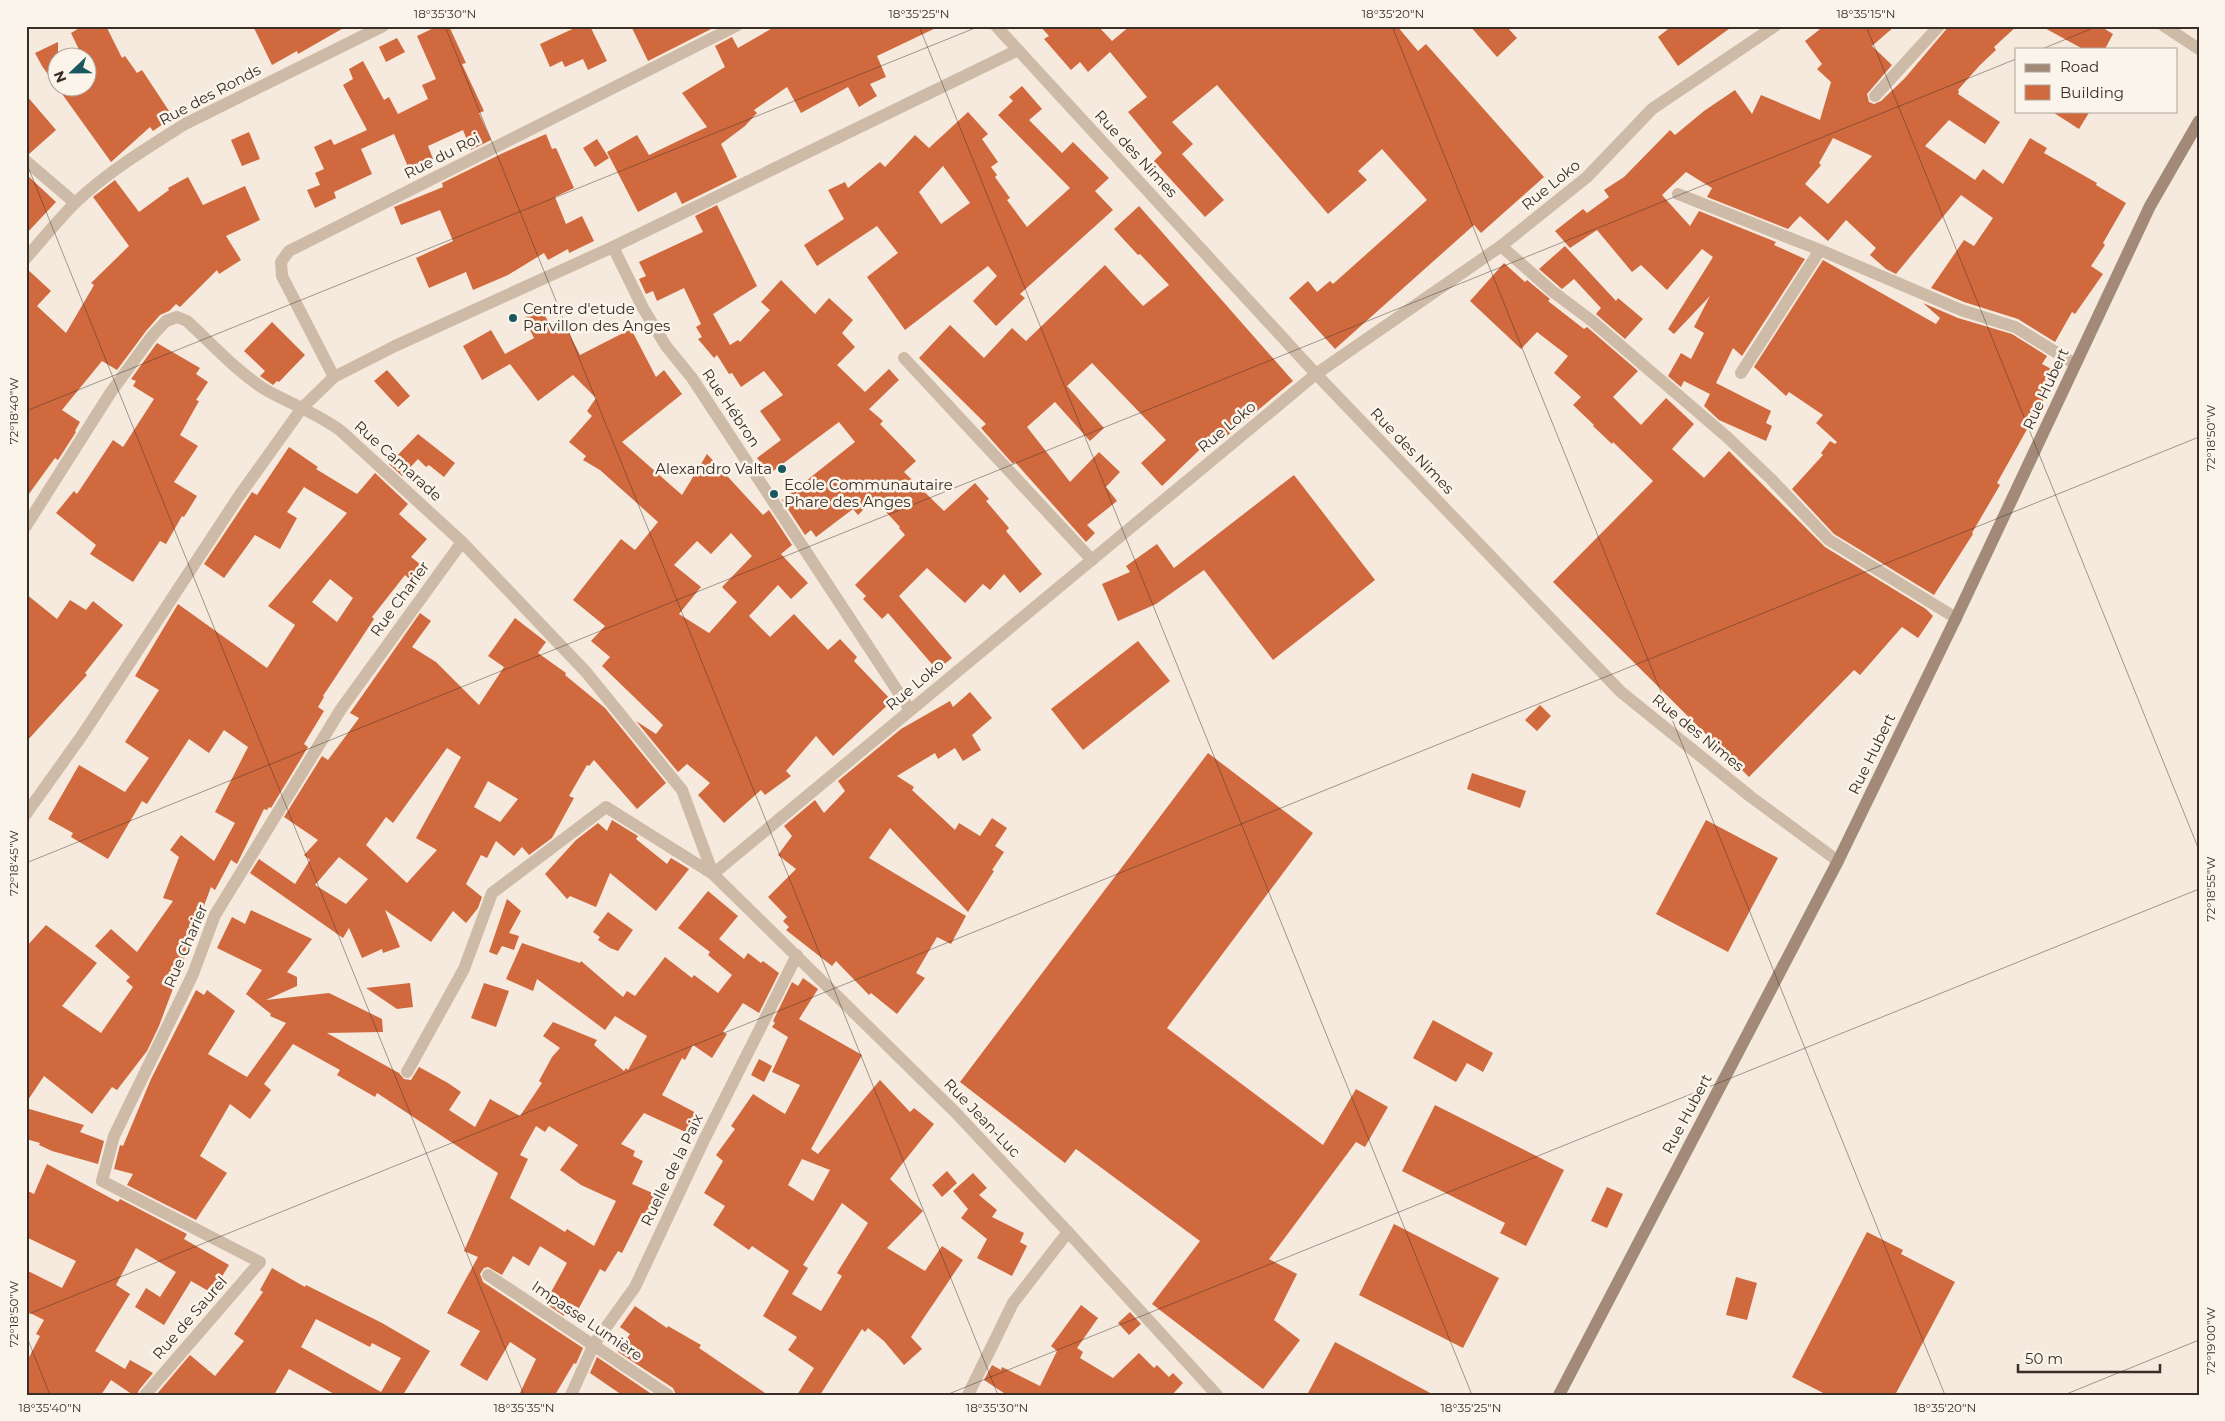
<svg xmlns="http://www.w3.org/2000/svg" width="2225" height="1421" viewBox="0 0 2225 1421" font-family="Montserrat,sans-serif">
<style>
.building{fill:#d1693e;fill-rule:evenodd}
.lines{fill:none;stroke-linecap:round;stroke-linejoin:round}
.street{stroke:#cebba7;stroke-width:12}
.secondary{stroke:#a28978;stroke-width:12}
.ticks{fill:none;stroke:#3a2f28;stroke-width:1;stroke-opacity:0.45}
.poi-dot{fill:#195860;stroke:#fbf4ea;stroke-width:2}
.labels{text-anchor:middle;stroke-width:5;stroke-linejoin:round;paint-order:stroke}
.street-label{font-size:15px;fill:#3a2f28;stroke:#fbf4ea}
.poi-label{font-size:15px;fill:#3a2f28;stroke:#fbf4ea;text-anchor:start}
.neatline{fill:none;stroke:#3a2f28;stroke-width:2}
.ticks-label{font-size:12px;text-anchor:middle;fill:#3a2f28}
</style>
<rect width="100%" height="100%" fill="#f5eadd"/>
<g class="building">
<path d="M83 26H106L122 58 125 56 137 73 142 70 173 117 153 131 150 127 111 162 42 66 35 53 58 42V88H88V58H83L71 33Z"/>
<path d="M253 26H347L298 54 297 51 272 65Z"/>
<path d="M438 26H449L466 63 462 64 484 111 479 113 491 140 471 150 463 130 428 146 433 159 409 169 394 134 361 149 372 174 334 192 336 198 315 208 307 190 320 185 315 173 324 169 314 147 331 139 334 145 367 130 343 85 353 79 349 69 363 61 384 100 389 97 398 114 428 99 422 85 436 79 417 36Z"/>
<path d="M579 26H590L607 61 588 70 583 59 565 67 562 61 550 67 540 44Z"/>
<path d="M631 26H717L648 61Z"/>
<path d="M776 26H940L877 56 886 77 870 84 877 96 859 107 848 87 801 113 787 87 754 110 757 113 745 126 721 144 737 177 682 204 676 192 638 212 607 152 637 135 649 155 707 127 682 93 725 67 715 46 732 37 738 48Z"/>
<path d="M1040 26H1098L1112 41 1130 26H1397L1418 51 1426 44 1544 177 1481 233 1474 225 1335 349 1289 298 1308 281 1317 292 1330 281 1333 284 1427 200 1382 149 1358 171 1367 180 1328 214 1217 85 1172 122 1193 144 1182 154 1224 200 1205 217 1154 161 1162 153 1128 112 1147 97 1110 52 1088 72 1080 62 1071 70 1044 39 1049 36Z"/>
<path d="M1470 26H1506L1517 38 1497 57Z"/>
<path d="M1672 26H1733L1678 66 1658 37Z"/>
<path d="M1824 26H1895L1872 46 1892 65 1867 94 1869 102 1874 104 1881 101 1905 78 1949 26H2017L1994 47 1996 50 1980 65 1958 90 1959 92 1958 94 2000 122 1985 144 1949 120 1925 146 1975 180 1983 169 2003 184 2030 138 2047 148 2044 153 2097 183 2096 185 2126 203 2103 243 2105 245 2091 266 2103 274 2075 314 2072 312 2055 342 2018 319 1964 302 1931 288 1964 240 1974 246 1993 218 1961 195 1896 274 1886 269 1870 255 1876 248 1846 220 1828 241 1800 216 1788 229 1707 197 1712 188 1686 172 1662 195 1690 226 1699 211 1776 242 1774 245 1805 259 1742 356 1733 348 1716 383 1771 411 1766 423 1772 426 1766 441 1719 420 1704 406 1710 394 1684 381 1681 387 1668 376 1681 353 1691 359 1704 333 1694 327 1710 296 1674 334 1668 329 1713 257 1702 249 1667 290 1641 265 1632 272 1597 230 1570 248 1555 231 1583 209 1587 213 1609 197 1604 190 1624 177 1670 130 1675 135 1704 111 1735 90 1752 114 1761 95 1820 120 1831 82 1817 69 1822 64 1805 41ZM1833 138 1872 156 1828 204 1805 184 1821 165 1819 163Z"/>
<path d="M2041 26H2100L2113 34 2105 49H2083Z"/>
<path d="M397 38 405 52 386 62 379 47Z"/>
<path d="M1022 86 1042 109 1029 120 1062 153 1073 142 1109 178 1095 191 1113 210 1020 294 1025 298 996 326 973 301 997 276 988 266 905 330 867 277 898 253 877 226 817 266 804 245 844 219 828 190 845 182 848 188 880 162 885 167 915 135 929 148 968 112 988 134 982 139 998 162 991 167 997 175 995 177 1010 198 1007 200 1027 227 1070 188 998 115 1013 101 1009 97ZM943 166 970 203 941 224 919 192Z"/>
<path d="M26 95 56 130 29 154 26 153Z"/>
<path d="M2051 111H2090L2079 129Z"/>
<path d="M249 132 260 159 242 166 231 140Z"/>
<path d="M546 134 552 149 556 148 574 188 555 197 566 224 582 216 594 241 569 253 568 249 548 260 544 253 508 275 473 290 466 272 429 288 416 258 453 241 440 210 401 225 394 207 443 187 442 183 503 153Z"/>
<path d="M597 139 609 158 595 167 583 148Z"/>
<path d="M26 174 56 202 26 234Z"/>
<path d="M188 177 203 205 245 186 260 220 226 236 241 260 219 274 217 270 180 307 176 304 169 311 160 315 146 331 117 370 102 361 62 410 80 422 75 431 76 432 58 460 55 458 26 498V268L51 291 37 306 66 333 94 285 91 283 129 246 93 197 115 180 139 212 169 190 168 188Z"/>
<path d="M717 205 757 286 713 314 730 345 738 340 740 342 770 310 761 302 781 280 815 314 829 298 853 320 842 333 855 347 837 365 865 392 889 369 899 380 869 409 883 421 880 424 916 461 904 472 944 511 975 483 989 499 986 501 1009 528 1006 531 1042 574 1020 593 1004 574 990 590 983 584 965 603 927 568 899 596 952 658 937 670 888 613 882 619 863 599 866 596 855 585 905 535 899 528 900 527 874 499 858 515 853 509 816 537 811 530 805 535 782 500 855 442 839 422 769 474 757 458 781 440 760 411 783 395 764 371 741 387 732 373 729 374 717 355 714 358 698 339 702 337 696 327 701 324 684 288 657 301 653 291 646 294 639 279 646 276 639 262 703 232 695 216Z"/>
<path d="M1139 206 1293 381 1222 440 1217 433 1162 486 1141 463 1166 440 1092 363 1067 386 1104 428 1090 441 1055 402 1027 427 1070 482 1099 452 1120 472 1106 487 1117 501 1087 525 1095 533 1086 542 1015 462 1013 464 981 428 986 424 919 358 950 325 984 358 1012 328 1026 341 1105 265 1143 306 1169 285 1140 254 1138 255 1114 229Z"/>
<path d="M1565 246 1616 301 1618 298 1643 319 1625 339 1596 314 1601 308 1574 279 1562 289 1539 269Z"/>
<path d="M1823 260 1936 324 1940 318 1923 303 1958 318 2012 334 2047 356 2042 364 2057 372 2045 397 1997 483 2000 485 1972 533 1973 534 1934 595 1834 534 1792 489 1823 455 1821 453 1830 441 1835 444 1837 442 1816 423 1823 415 1789 392 1786 396 1754 367Z"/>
<path d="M1504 263 1525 282 1527 280 1550 299 1548 301 1584 329 1587 327 1638 371 1613 397 1641 425 1666 398 1694 424 1672 449 1704 478 1729 451 1825 547 1926 609 1933 616 1918 638 1902 627 1860 675 1854 670 1749 777 1553 582 1653 481 1613 442 1612 444 1593 426 1594 425 1573 405 1581 397 1554 373 1568 356 1537 332 1521 349 1470 301Z"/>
<path d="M542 310 554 333 566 327 580 355 631 329 656 377 664 370 682 394 622 442 682 495 707 454 763 515 769 510 792 545 781 554 808 583 791 599 778 585 749 616 770 637 794 614 828 650 840 639 857 657 854 661 892 701 833 756 816 736 786 771 791 776 765 795 761 790 724 823 698 795 710 783 687 764 678 772 636 721 656 734 663 725 602 666 610 657 591 641 605 626 573 600 621 539 635 550 658 522 600 470 583 460 586 456 569 442 592 416 587 411 596 398 573 375 538 401 510 364 482 380 463 346 491 330 505 354 534 338 524 318ZM731 533 752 556 722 587 737 602 709 633 679 614 701 587 674 565 697 541 711 554Z"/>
<path d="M272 322 305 355 279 382 277 381 273 385 260 376 265 371 244 351Z"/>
<path d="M157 343 200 368 196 374 208 382 196 400 199 401 180 435 198 446 174 482 197 496 184 517 182 516 166 544 160 541 133 582 90 554 96 545 56 513 74 491 77 494 113 440 123 447 154 399 133 386 136 381 131 379Z"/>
<path d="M387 370 410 396 398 407 374 381Z"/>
<path d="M418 434 455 463 444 477 429 465 426 467 418 459 402 476 389 464Z"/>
<path d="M289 447 318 467 316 469 357 494 375 473 408 504 399 514 427 539 411 557 425 568 414 583 405 575 372 617 374 619 323 696 324 697 318 707 324 711 304 744 308 747 271 808 269 807 267 810 264 809 237 864 231 860 215 890 211 887 159 1026 147 1051 117 1090 112 1087 92 1114 44 1076 26 1103V947L46 925 97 963 62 1006 101 1033 133 987 126 981 130 977 95 946 111 929 137 952 173 901 163 898 179 857 170 850 181 835 214 861 235 823 215 812 248 747 224 730 209 753 189 739 147 804 142 801 108 859 71 837 73 833 48 819 79 765 125 792 149 758 125 742 159 690 135 676 178 604 267 668 295 625 268 606 347 513 304 487 287 512 297 518 280 549 255 535 224 578 204 564 252 492 257 495ZM330 579 353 598 337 622 312 602Z"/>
<path d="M1294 475 1375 580 1273 660 1204 570 1156 604 1118 621 1102 584 1130 572 1126 566 1157 544 1174 568Z"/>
<path d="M26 594 57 619 70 600 86 610 93 601 123 625 85 673 87 675 26 742Z"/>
<path d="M420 613 431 621 412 647 436 662 479 705 504 667 488 656 515 618 546 642 538 653 566 673 565 675 605 708 666 783 637 809 594 760 589 766 587 765 569 796 574 798 552 838 529 855 522 847 514 856 496 841 487 858 481 855 466 884 482 897 478 908 466 923 453 911 431 942 385 910 400 947 383 953 382 949 362 958 349 928 343 938 250 873 259 859 295 884 310 860 304 855 318 840 284 817 322 756 328 760 359 718 350 713ZM447 748 461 757 416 838 437 850 407 883 366 845 386 817 393 823ZM488 781 518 799 500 822 474 807ZM339 857 368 879 346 904 315 885Z"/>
<path d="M1138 641 1170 681 1083 750 1051 709Z"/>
<path d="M970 692 992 718 972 735 981 750 963 761 955 748 938 759 935 753 897 776 914 787 912 790 955 830 959 823 980 836 992 818 1007 828 995 846 1004 852 992 870 994 871 968 912 890 828 869 858 966 916 951 944 937 937 916 973 925 978 897 1014 871 993 869 995 836 961 832 966 786 930 789 927 783 921 787 917 768 897 796 869 778 855 792 836 784 826 815 800 824 813 845 791 838 781 901 729 950 701 953 707Z"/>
<path d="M1540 705 1551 716 1537 731 1525 720Z"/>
<path d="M1208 753 1313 833 1167 1028 1323 1145 1356 1089 1388 1107 1365 1147 1356 1142 1269 1259 1297 1274 1274 1320 1300 1340 1263 1389 1152 1304 1200 1241 1076 1149 1065 1163 960 1082Z"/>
<path d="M1472 773 1526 791 1520 808 1467 789Z"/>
<path d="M612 820 638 836 636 839 667 864 671 858 689 869 656 911 610 873 596 907 570 896 567 899 545 874 576 840 598 823 607 831Z"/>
<path d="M1706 820 1778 858 1728 952 1656 914Z"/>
<path d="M708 891 738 916 719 939 744 959 748 953 761 963 763 961 779 973 759 1013 743 1003 723 1032 727 1034 712 1058 693 1045 685 1060 682 1058 662 1095 702 1116 692 1135 644 1113 621 1144 635 1151 633 1156 643 1161 632 1184 657 1195 647 1215 642 1213 622 1253 618 1251 605 1272 600 1269 579 1308 571 1304 564 1316 545 1303 567 1263 540 1246 529 1266 513 1256 502 1275 488 1267 484 1268 480 1274 483 1282 583 1348 576 1364 574 1363 555 1395H519L536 1359 510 1342 487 1381 460 1365 480 1331 447 1313 478 1257 464 1251 498 1173 377 1093 375 1097 337 1075 340 1070 293 1044 264 1084 271 1090 250 1119 230 1104 200 1156 227 1173 196 1220 127 1185 133 1174 114 1169 120 1145 123 1146 151 1079 196 990 204 995 207 990 235 1011 208 1054 247 1077 286 1023 270 1016 271 1014 246 994 262 970 217 948 232 917 245 924 251 910 312 939 287 972 297 977V986L266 1000 329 993 382 1019 383 1032 327 1033 399 1073 404 1079 411 1080 419 1067 448 1083 461 1092 449 1110 475 1127 490 1099 520 1116 542 1083 539 1081 552 1057 560 1048 543 1036 553 1022 597 1040 594 1045 624 1071 626 1068 628 1070 647 1036 615 1016 605 1030 537 979 533 991 506 979 522 943 580 963 581 961 623 997 627 991 635 996 665 957 692 978 694 975 718 993 732 975 708 955 710 952 678 928ZM536 1126 545 1132 549 1126 578 1145 560 1170 581 1185 616 1201 594 1246 567 1229 565 1232 510 1198 528 1159 520 1155Z"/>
<path d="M507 899 521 911 509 933 519 936 514 950 502 946 497 955 489 952Z"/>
<path d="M608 912 633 930 618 951 610 948 598 940 600 937 593 932Z"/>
<path d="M803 978 818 989 799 1019 862 1055 811 1149 818 1154 880 1080 910 1112 914 1108 934 1124 890 1179 923 1211 887 1248 925 1271 942 1246 963 1260 911 1337 922 1349 904 1365 884 1341 868 1328 865 1332 862 1329 820 1395H797L814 1368 788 1350 797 1337 763 1316 789 1271 752 1246 749 1250 713 1225 725 1206 704 1193 723 1161 716 1155 735 1129 731 1126 753 1094 785 1114 800 1085 772 1072 788 1037 772 1027 775 1023 773 1021 792 982 798 986ZM802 1159 830 1170 813 1201 788 1185ZM842 1203 868 1223 837 1273 842 1276 821 1311 792 1294 808 1268 803 1265Z"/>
<path d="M410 983 413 1007 397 1009 366 988Z"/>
<path d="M484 983 509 991 496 1027 471 1018Z"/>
<path d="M1433 1020 1493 1053 1483 1072 1467 1063 1456 1082 1413 1058Z"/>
<path d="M759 1059 772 1066 764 1082 751 1075Z"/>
<path d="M1435 1105 1564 1170 1526 1246 1500 1233 1505 1223 1402 1171Z"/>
<path d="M26 1108 84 1125 80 1132 104 1141 98 1164 52 1151 39 1145 40 1143 26 1139Z"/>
<path d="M47 1164 118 1202 120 1199 187 1234 184 1239 229 1265 212 1293 191 1281 164 1325 135 1307 146 1288 160 1297 176 1272 136 1248 116 1285 130 1294 95 1351 125 1369 130 1360 153 1373 139 1390 137 1395H133L111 1380 101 1395H26V1363L40 1336 36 1334 44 1320 26 1311V1270L62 1288 76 1261 26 1237V1190L34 1194Z"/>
<path d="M947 1171 957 1183 942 1197 932 1185Z"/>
<path d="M973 1173 987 1188 979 1195 997 1210 992 1217 1024 1233 1020 1242 1027 1246 1012 1276 977 1258 987 1239 961 1218 968 1209 953 1191Z"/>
<path d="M1607 1187 1623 1194 1607 1228 1591 1221Z"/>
<path d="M1394 1224 1499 1278 1463 1348 1359 1295Z"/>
<path d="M1867 1232 1903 1250 1901 1254 1955 1282 1895 1395H1827L1792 1377Z"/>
<path d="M272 1268 305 1287 306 1285 382 1323 430 1351 403 1395H336L289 1369 274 1395H156L190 1355 215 1376 244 1341 234 1334 263 1292 260 1290ZM316 1319 370 1347 372 1343 401 1358 381 1392 301 1347Z"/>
<path d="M1736 1277 1757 1283 1747 1320 1726 1315Z"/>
<path d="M1081 1305 1098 1318 1077 1348 1083 1352 1080 1358 1113 1378 1139 1353 1154 1368 1157 1365 1169 1377 1173 1373 1183 1383 1172 1395H1007L984 1380 992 1365 1001 1370 1002 1367 1040 1386 1057 1351 1051 1346Z"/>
<path d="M635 1306 667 1328 668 1326 701 1345 699 1348 768 1395H676L673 1388 618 1352 630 1334 620 1327Z"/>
<path d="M1130 1312 1141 1324 1129 1335 1118 1323Z"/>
<path d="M1335 1342 1434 1395H1307Z"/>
<path d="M597 1357 653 1395H622L590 1373Z"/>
</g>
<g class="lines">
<g class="street">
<path d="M996 26 1316 374 1621 692 1751 797 1838 861"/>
<path d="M2164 26 2199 49"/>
<path d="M1875 96 1939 26"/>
<path d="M26 161 75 203"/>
<path d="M1678 194 1820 250 1961 310 2015 327 2075 364"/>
<path d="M1501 246 1552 291 1592 321 1727 437 1771 479 1829 540 1956 618"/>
<path d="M613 247 643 308 666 346 692 378 910 710"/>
<path d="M26 258C42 240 58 220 75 203 107 172 147 148 185 124L383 26"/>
<path d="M904 358 1092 560"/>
<path d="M1741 373 1820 250"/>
<path d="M334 377 282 276 281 262 289 251 736 26"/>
<path d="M26 526 111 392 152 336 166 321 177 317 187 321C212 344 237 372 266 390 291 404 318 414 341 431L462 542 586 672 682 790 713 874"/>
<path d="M26 814 83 734 239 496 302 408 334 377 395 346 613 247 1018 50"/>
<path d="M713 874 1316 374 1501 246 1587 177 1652 109 1775 26"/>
<path d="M407 1072 464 969 492 893 606 807 713 874 955 1112 1068 1232 1217 1395"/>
<path d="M488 1275 668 1395"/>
<path d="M145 1395 260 1262 102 1181 114 1136 193 974 215 915 341 709 462 542"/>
<path d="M571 1395 594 1344 635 1287 704 1140 797 955"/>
<path d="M968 1395 1013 1303 1068 1232"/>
</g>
<path class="secondary" d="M1559 1395 1838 861 1956 618 2150 206 2199 121"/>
</g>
<path class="ticks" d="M445 26 998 1395M919 26 1472 1395M1392 26 1945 1395M1866 26 2199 850M2042 49 2098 26M26 162 524 1395M26 411 980 26M26 863 2016 59M26 1315 2199 437M26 1335 50 1395M946 1395 2199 889M2064 1395 2199 1340"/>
<g class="poi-dot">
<circle cx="513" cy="318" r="5"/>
<circle cx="782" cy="469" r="5"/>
<circle cx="774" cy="494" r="5"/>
</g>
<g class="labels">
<g class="street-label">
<text transform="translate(210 95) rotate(-28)" y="5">Rue des Ronds</text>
<text transform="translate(1136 154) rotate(47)" y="5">Rue des Nimes</text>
<text transform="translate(442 156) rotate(-27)" y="5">Rue du Roi</text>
<text transform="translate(1551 185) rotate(-39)" y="5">Rue Loko</text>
<text transform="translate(2046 389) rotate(-65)" y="5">Rue Hubert</text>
<text transform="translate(731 408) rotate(56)" y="5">Rue Hébron</text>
<text transform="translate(1227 427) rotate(-40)" y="5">Rue Loko</text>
<text transform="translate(1412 451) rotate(46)" y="5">Rue des Nimes</text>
<text transform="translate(398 461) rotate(42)" y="5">Rue Camarade</text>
<text transform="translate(400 599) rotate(-54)" y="5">Rue Charier</text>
<text transform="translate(915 685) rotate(-40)" y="5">Rue Loko</text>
<text transform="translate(1698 733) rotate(39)" y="5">Rue des Nimes</text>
<text transform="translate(1872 754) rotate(-64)" y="5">Rue Hubert</text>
<text transform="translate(186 946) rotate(-67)" y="5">Rue Charier</text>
<text transform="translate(1687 1114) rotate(-62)" y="5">Rue Hubert</text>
<text transform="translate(982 1118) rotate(46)" y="5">Rue Jean-Luc</text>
<text transform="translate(672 1170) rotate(-64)" y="5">Ruelle de la Paix</text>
<text transform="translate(190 1318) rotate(-49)" y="5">Rue de Saurel</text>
<text transform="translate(587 1321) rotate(34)" y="5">Impasse Lumière</text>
</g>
<g class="poi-label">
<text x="523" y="314">Centre d'etude<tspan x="523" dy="17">Parvillon des Anges</tspan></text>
<text x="772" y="474" text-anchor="end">Alexandro Valta</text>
<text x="784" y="490">Ecole Communautaire<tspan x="784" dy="17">Phare des Anges</tspan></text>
</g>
</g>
<rect width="2225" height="1421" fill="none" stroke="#fbf4ea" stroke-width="55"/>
<rect x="2015" y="48" width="162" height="65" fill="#fbf4ea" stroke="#aea59c"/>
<rect x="2025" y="64" width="25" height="8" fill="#a28978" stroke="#aea59c"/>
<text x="2060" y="72" font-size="15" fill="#3a2f28">Road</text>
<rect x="2025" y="85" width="25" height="15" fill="#d1693e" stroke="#aea59c"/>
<text x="2060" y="98" font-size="15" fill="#3a2f28">Building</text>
<g transform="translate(72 72) rotate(248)"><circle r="24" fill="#fbf4ea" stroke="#aea59c"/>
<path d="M0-4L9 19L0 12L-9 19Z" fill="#195860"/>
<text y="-8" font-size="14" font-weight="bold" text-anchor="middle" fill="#3a2f28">N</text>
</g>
<path d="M2018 1364v8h142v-8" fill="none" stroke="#3a2f28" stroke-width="2.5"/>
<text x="2025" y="1364" font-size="15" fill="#3a2f28" stroke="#fbf4ea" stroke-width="4" paint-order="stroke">50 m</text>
<rect x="28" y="28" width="2170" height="1366" class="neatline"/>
<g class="ticks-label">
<text x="445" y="18">18°35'30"N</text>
<text x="919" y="18">18°35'25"N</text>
<text x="1393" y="18">18°35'20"N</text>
<text x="1866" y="18">18°35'15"N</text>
<text transform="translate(14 411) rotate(-90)" y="4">72°18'40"W</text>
<text transform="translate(2211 438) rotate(-90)" y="4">72°18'50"W</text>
<text transform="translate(14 863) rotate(-90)" y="4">72°18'45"W</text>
<text transform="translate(2211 889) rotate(-90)" y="4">72°18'55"W</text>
<text transform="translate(14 1314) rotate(-90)" y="4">72°18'50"W</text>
<text transform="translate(2211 1341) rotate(-90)" y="4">72°19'00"W</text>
<text x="50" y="1412">18°35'40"N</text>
<text x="524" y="1412">18°35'35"N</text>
<text x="997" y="1412">18°35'30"N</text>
<text x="1471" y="1412">18°35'25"N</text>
<text x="1945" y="1412">18°35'20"N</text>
</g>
</svg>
